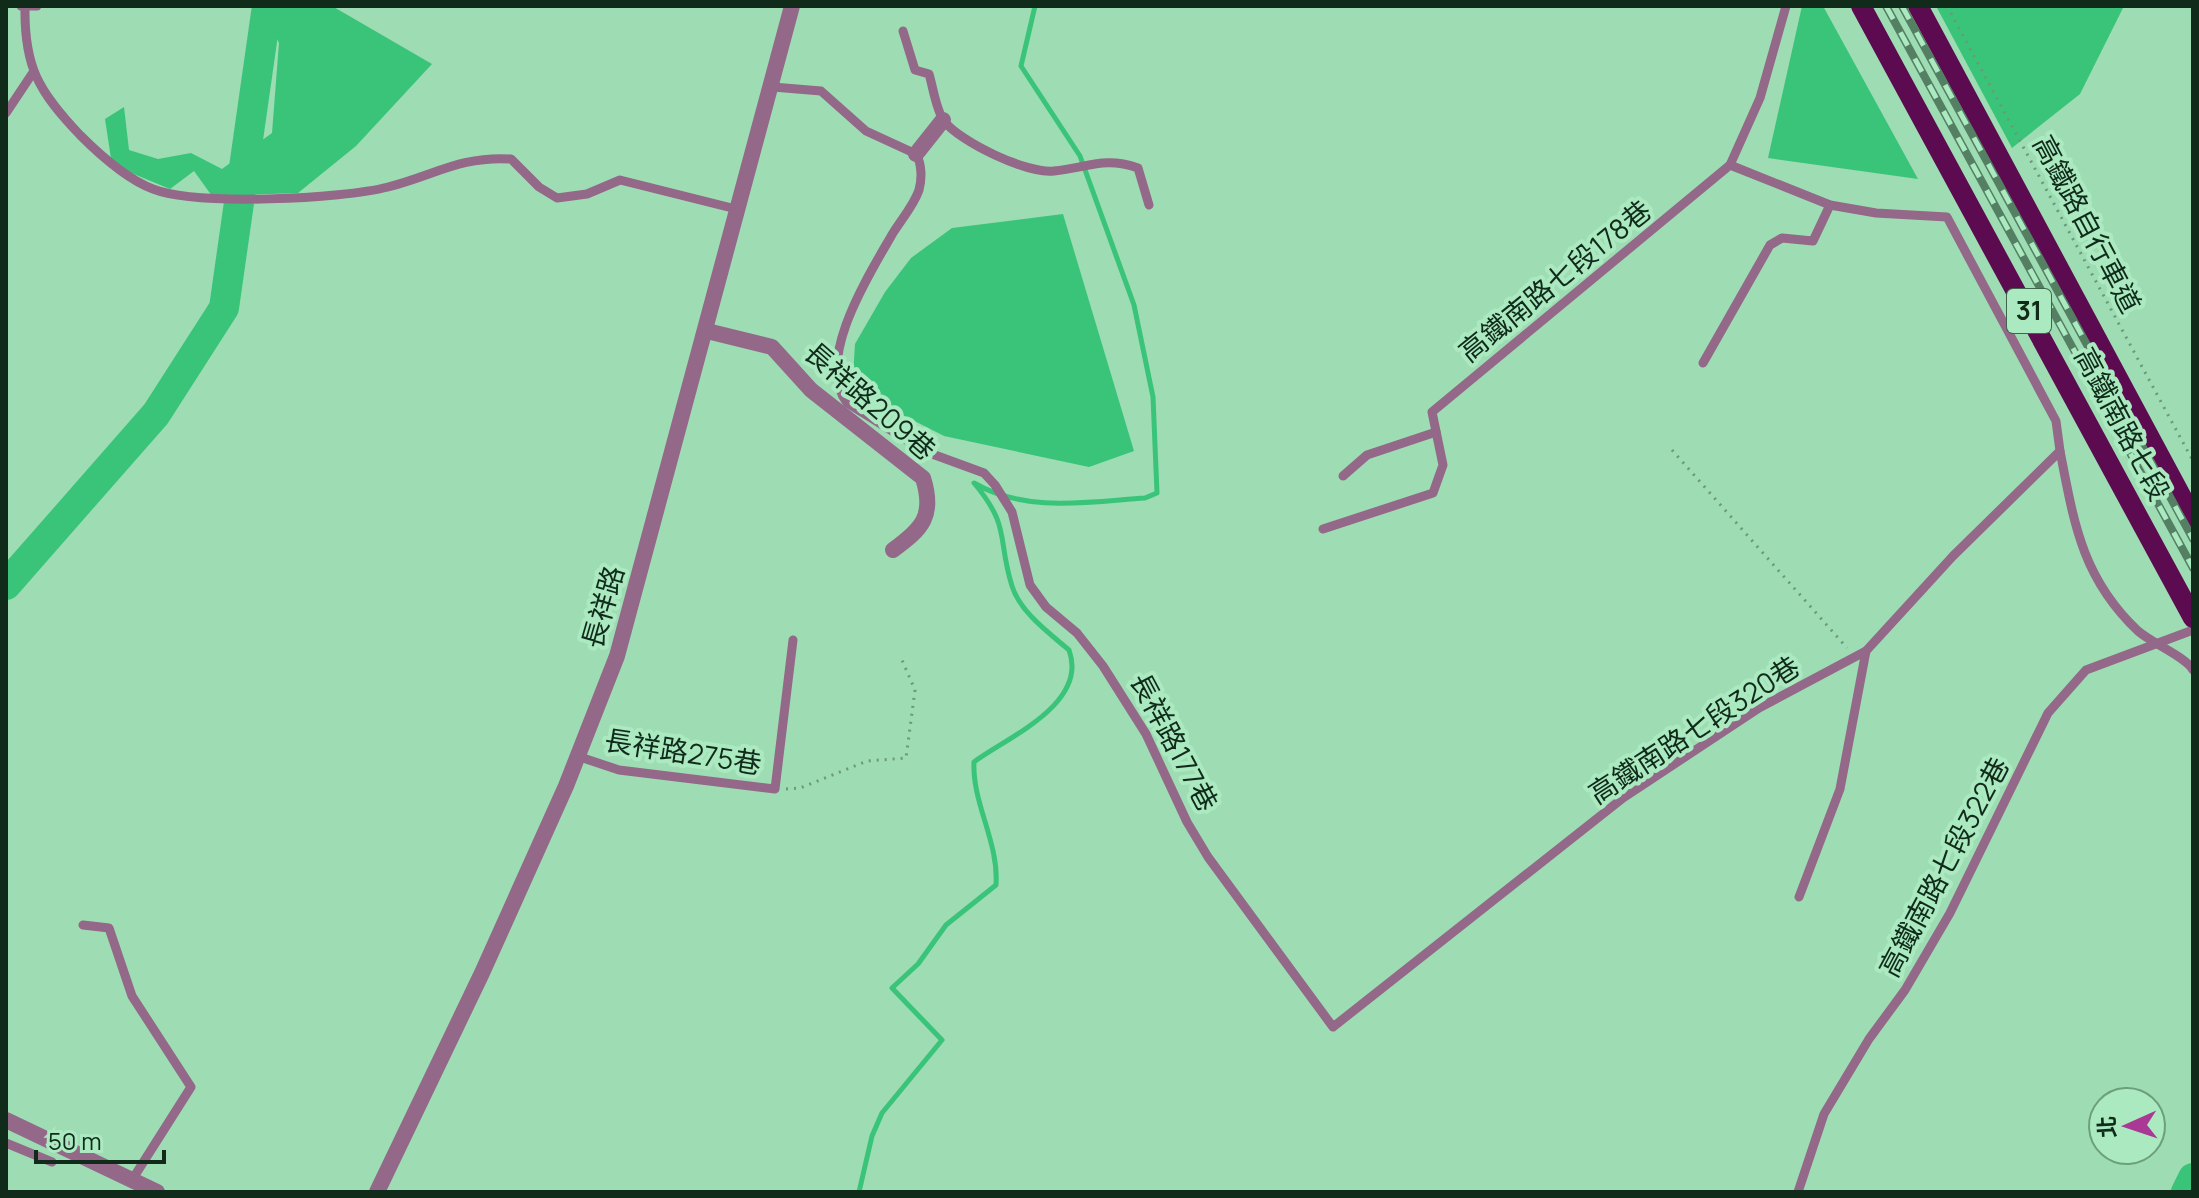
<svg xmlns="http://www.w3.org/2000/svg" width="2199" height="1198" viewBox="0 0 2199 1198" font-family="Manrope,'Noto Sans TC',sans-serif">
<style>
.water{fill:#39c47a}
.lines{fill:none;stroke-linecap:round;stroke-linejoin:round}
.stream{stroke:#39c47a;stroke-width:5}
.river{stroke:#39c47a;stroke-width:30}
.path{stroke:#6a9a7b;stroke-width:3;stroke-dasharray:2 6;stroke-linecap:butt}
.service{stroke:#936889;stroke-width:9}
.minor{stroke:#936889;stroke-width:16}
.tertiary{stroke:#936889;stroke-width:16}
.primary{stroke:#5c0b50;stroke-width:20}
.rail-casing{stroke:#547f63;stroke-width:8}
.rail{stroke:#abeac0;stroke-width:5;stroke-dasharray:15;stroke-linecap:butt}
.labels{text-anchor:middle;stroke-width:8;stroke-linejoin:round;paint-order:stroke}
.shield{fill:#abeac0;stroke:#3f644c;stroke-width:2}
.shield-label{font-size:26px;font-weight:bold;fill:#112b1b}
.street-label{font-size:28px;fill:#112b1b;stroke:#abeac0}
</style>
<rect width="100%" height="100%" fill="#9edcb3"/>
<g class="water">
<path d="M261 6H332L432 64 356 146 298 193 212 196 194 171 170 189 112 165 105 119 124 107 129 150 158 159 191 153 222 169 272 133 279 43Z"/>
<path d="M1802 6H1823L1918 179 1768 158Z"/>
<path d="M1936 6H2124L2080 94 2012 148Z"/>
<path d="M1063 214 1134 451 1089 467 944 436 887 407 853 376 855 344 885 292 911 258 952 228Z"/>
</g>
<g class="lines">
<path class="stream" d="M859 1192 872 1136 882 1113 942 1040 892 988 918 964 946 925 996 885C999 842 972 803 974 762 1006 738 1089 704 1069 650 1049 633 1020 612 1012 586 997 538 1011 527 974 483 1026 513 1087 502 1145 498L1157 493 1153 397 1134 305 1080 156 1021 66 1035 6"/>
<g class="river">
<path d="M6 585 156 414 224 308 267 6"/>
<path d="M2186 1192 2193 1178"/>
</g>
<g class="path">
<path d="M1947 6 2193 461"/>
<path d="M1672 450 1847 648"/>
<path d="M786 789 800 788 867 761 906 758 915 690 902 660"/>
</g>
<g class="service">
<path d="M21 6H37"/>
<path d="M25 7C24 67 39 92 80 135 100 155 126 179 153 189 196 206 342 199 388 187 435 175 460 156 511 159L539 187 557 198 587 194 620 180 740 210"/>
<path d="M903 31 915 70 929 74C933 87 936 110 944 121 960 142 1027 174 1054 171 1087 168 1104 156 1138 168L1149 205"/>
<path d="M773 87 821 91 866 131 916 154C922 164 922 179 919 190 914 205 901 220 893 233 870 273 814 360 847 403L924 451 984 473 995 485 1012 512 1030 585 1046 607 1077 633 1103 666 1146 734 1187 822 1208 857 1333 1027 1623 798 1759 708 1866 651 1953 556 2060 451 2056 421 1947 217 1876 213 1830 205 1730 165"/>
<path d="M6 113 32 74"/>
<path d="M1703 363 1770 245 1782 238 1813 241 1830 205"/>
<path d="M2060 451C2074 523 2082 578 2138 631 2153 644 2186 657 2193 670"/>
<path d="M1343 476 1367 455 1436 432"/>
<path d="M1323 529 1433 493 1443 465 1432 412 1730 165 1760 98 1786 6"/>
<path d="M577 756 619 770 775 789 793 640"/>
<path d="M1799 897 1840 789 1866 651"/>
<path d="M83 925 109 928 132 996 191 1087 132 1180"/>
<path d="M6 1143 52 1162"/>
<path d="M1798 1192 1824 1114 1869 1039 1905 990 1950 913 2048 713 2086 670 2193 630"/>
</g>
<g class="minor">
<path d="M916 154 943 120"/>
<path d="M707 331 772 347 811 390 923 478C935 516 922 529 893 550"/>
<path d="M6 1120 157 1192"/>
</g>
<path class="tertiary" d="M377 1192 482 973 566 786 617 656 792 6"/>
<g class="primary">
<path d="M1861 6 2193 618"/>
<path d="M1918 6 2193 518"/>
</g>
<defs>
<g id="rail">
<path d="M1886 6 2193 568"/>
<path d="M1902 6 2193 539"/>
</g>
</defs>
<use href="#rail" class="rail-casing"/>
<use href="#rail" class="rail"/>
</g>
<g class="labels">
<rect class="shield" x="2007" y="289" width="44" height="44" rx="6"/>
<g class="shield-label">
<text x="2029" y="320">31</text>
</g>
<g class="street-label">
<text transform="translate(2087 224) rotate(62)" y="10">高鐵路自行車道</text>
<text transform="translate(1555 281) rotate(-39)" y="10">高鐵南路七段178巷</text>
<text transform="translate(870 401) rotate(41)" y="10">長祥路209巷</text>
<text transform="translate(2122 424) rotate(62)" y="10">高鐵南路七段</text>
<text transform="translate(603 607) rotate(-74)" y="10">長祥路</text>
<text transform="translate(1694 730) rotate(-33)" y="10">高鐵南路七段320巷</text>
<text transform="translate(1174 742) rotate(62)" y="10">長祥路177巷</text>
<text transform="translate(683 752) rotate(9)" y="10">長祥路275巷</text>
<text transform="translate(1944 867) rotate(-62)" y="10">高鐵南路七段322巷</text>
</g>
</g>
<rect width="2199" height="1198" fill="none" stroke="#112b1b" stroke-width="16"/>
<g transform="translate(2127 1126) rotate(267)"><circle r="38" fill="#abeac0" stroke="#6d9e7e" stroke-width="2"/>
<path d="M0-6L14 30L0 20L-14 30Z" fill="#a93995"/>
<text y="-12" font-size="22" font-weight="bold" text-anchor="middle" fill="#112b1b">北</text>
</g>
<path d="M36 1150v12h128v-12" fill="none" stroke="#112b1b" stroke-width="4"/>
<text x="48" y="1150" font-size="24" fill="#112b1b" stroke="#abeac0" stroke-width="6" paint-order="stroke">50 m</text>
</svg>
